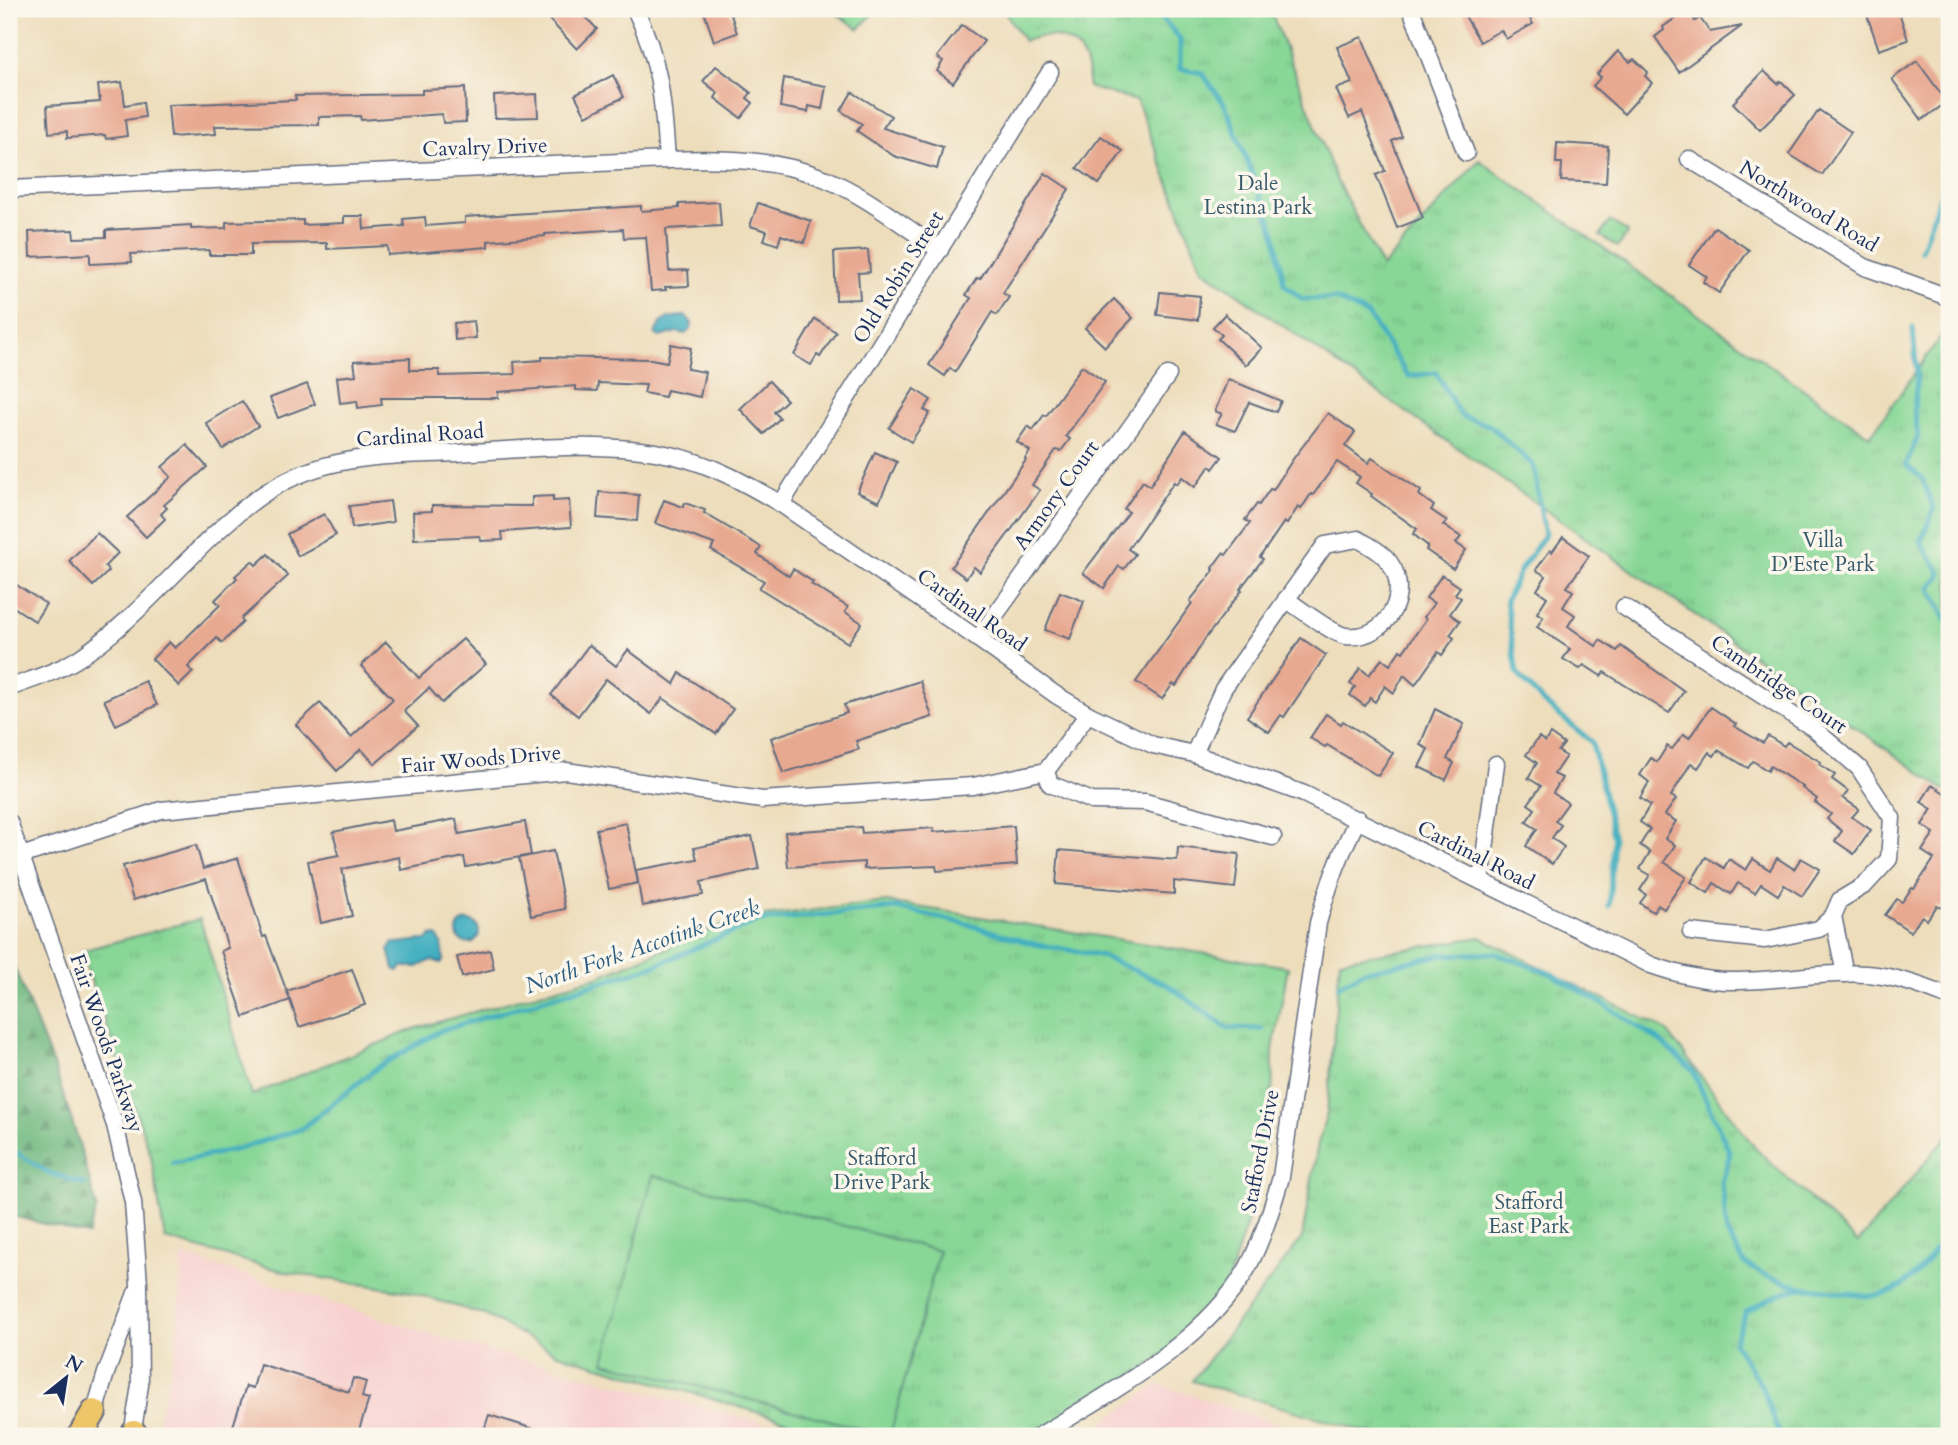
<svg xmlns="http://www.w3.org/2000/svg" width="1958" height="1445" viewBox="0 0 1958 1445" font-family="Cardo,serif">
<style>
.built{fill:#f7d0cf}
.forest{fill:url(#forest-firs);stroke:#44746e;stroke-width:2}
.park{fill:url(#park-tufts);stroke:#52837a;stroke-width:2}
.pitch{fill:#88d796;stroke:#52837a;stroke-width:2}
.water{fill:#43afc0;stroke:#2f6f8f;stroke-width:2}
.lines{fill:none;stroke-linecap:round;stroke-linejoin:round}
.stream{stroke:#43afc0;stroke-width:5}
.building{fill:#e8a991}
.minor-casing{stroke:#646c7f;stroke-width:19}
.primary-casing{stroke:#646c7f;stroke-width:28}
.minor{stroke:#fff;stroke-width:16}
.primary{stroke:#eec569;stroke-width:24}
.labels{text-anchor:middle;stroke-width:7;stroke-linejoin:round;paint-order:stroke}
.street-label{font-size:21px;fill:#1b2f5e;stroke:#fbf7ec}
.park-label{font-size:21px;fill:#36596c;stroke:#fbf7ec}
.water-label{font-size:23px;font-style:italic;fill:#295c80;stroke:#fbf7ec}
</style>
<defs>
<pattern id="forest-firs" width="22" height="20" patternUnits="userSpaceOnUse" patternTransform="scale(1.75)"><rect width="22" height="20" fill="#6eb87f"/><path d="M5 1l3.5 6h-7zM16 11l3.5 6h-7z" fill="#5a966b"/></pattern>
<pattern id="park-tufts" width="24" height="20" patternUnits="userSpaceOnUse" patternTransform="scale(1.75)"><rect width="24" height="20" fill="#88d796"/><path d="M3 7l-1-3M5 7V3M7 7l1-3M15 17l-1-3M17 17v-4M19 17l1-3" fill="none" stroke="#75b984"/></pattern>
</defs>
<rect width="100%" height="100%" fill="#fbf7ec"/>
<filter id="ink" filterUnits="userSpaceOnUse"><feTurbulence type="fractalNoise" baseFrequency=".0143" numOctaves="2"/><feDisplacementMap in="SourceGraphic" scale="14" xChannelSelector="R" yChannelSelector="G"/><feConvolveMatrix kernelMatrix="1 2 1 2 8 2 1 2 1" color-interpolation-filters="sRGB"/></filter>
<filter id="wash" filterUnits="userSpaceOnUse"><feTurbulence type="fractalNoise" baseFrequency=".00686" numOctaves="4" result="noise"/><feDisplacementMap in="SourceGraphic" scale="28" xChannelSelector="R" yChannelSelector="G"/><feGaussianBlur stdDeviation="1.57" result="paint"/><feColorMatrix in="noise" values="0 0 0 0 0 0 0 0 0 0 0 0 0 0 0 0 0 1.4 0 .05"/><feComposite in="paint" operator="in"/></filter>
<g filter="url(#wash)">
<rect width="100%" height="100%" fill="#edddbb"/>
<g class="built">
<path d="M182 1255 449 1340 813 1436H154L176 1349Z"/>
<path d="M1158 1384 1315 1436H1085Z"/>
</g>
<path class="forest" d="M9 954 56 1072 79 1143 97 1208 88 1235 9 1215Z"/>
<g class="park">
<path d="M829 9H877L859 29Z"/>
<path d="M1003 9H1270L1337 181 1382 267 1479 160 1870 436 1949 325V793L1202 269 1137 101 1088 87C1091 46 1062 27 1024 41Z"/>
<path d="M1610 221 1628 232 1618 247 1600 236Z"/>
<path d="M887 902 1288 967 1273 1050 1272 1118 1255 1199 1219 1308 1170 1352 1037 1436H839L558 1354 485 1315 410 1292 286 1272 165 1239 151 1156 81 951 200 919 252 1095 414 1029 600 976 736 919Z"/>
<path d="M1480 937 1666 1030 1756 1149 1858 1243 1949 1134V1436H1381L1192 1381 1302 1238 1318 1143 1327 1113 1340 960Z"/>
</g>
<path class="pitch" d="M653 1175 939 1251 890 1436 604 1362Z"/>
<g class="water">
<path d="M686 316 692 323 691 329 685 334 677 332 660 337 655 334C661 317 670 317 686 316Z"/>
<circle cx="468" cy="932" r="11"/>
<path d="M436 935C443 941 442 951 444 960L441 963 432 960 417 967H403L398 971 394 969 389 949 392 943C405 944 414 939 428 940L431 936Z"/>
</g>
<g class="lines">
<g class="stream">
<path d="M1161 9V17L1180 39V69L1202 73 1225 105 1275 233 1284 284 1302 299H1335L1368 315 1408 376 1436 373 1461 416 1489 425 1533 465 1545 535 1521 569 1506 600 1517 673 1543 702 1592 742 1614 839 1609 906"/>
<path d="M1944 127 1949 156"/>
<path d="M1921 251 1944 184 1949 156"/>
<path d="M1913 328 1917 377 1914 409 1918 436 1906 465 1922 478 1934 509 1921 542 1941 574 1930 588 1949 624"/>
<path d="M1338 986 1365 971 1441 955 1495 953 1552 974 1603 1004 1657 1039 1693 1071 1730 1153 1722 1183 1727 1234 1745 1264 1769 1277 1805 1288"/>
<path d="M9 1148 49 1173 84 1184"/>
<path d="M173 1163 238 1149 301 1129 378 1067 442 1030 651 967 759 921 896 908 963 923 1034 944 1099 955 1168 985 1227 1028 1262 1029"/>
<path d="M1780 1436 1762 1387 1734 1343 1746 1312C1764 1302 1785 1289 1806 1288 1826 1288 1846 1295 1866 1296 1906 1298 1933 1257 1949 1226"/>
</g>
</g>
<g id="blocks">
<g class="building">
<path d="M539 9H578L597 29 577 49Z"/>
<path d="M703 9H729L737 33 714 41Z"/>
<path d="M1461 9H1524L1533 24 1506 39 1501 30 1480 42Z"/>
<path d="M1865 9H1898L1908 40 1879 50Z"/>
<path d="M1687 10 1695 21 1700 18 1710 32 1742 26 1679 72 1655 37 1664 30 1663 27Z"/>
<path d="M962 25 984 41 953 83 937 71 943 61 937 57Z"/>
<path d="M1362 37 1402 137 1392 141 1423 218 1397 228 1376 175 1385 171 1362 112 1349 118 1336 89 1352 83 1337 47Z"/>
<path d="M1618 51 1630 62 1634 59 1648 72 1645 76 1652 83 1624 114 1593 86 1601 77 1597 74Z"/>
<path d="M1917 61 1947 102 1922 120 1892 79Z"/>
<path d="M716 66 751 93 747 98 753 103 741 118 715 98 718 93 703 81Z"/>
<path d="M1764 71 1778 84 1781 81 1795 95 1760 130 1733 103Z"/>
<path d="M613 75 624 97 586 116 575 95Z"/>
<path d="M784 78 826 86 822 109 809 106 808 112 780 107Z"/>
<path d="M122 82 125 105 143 102 145 117 125 120 127 136 106 139 105 135 67 138V131L49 133 47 106 100 102 98 85Z"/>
<path d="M465 88 466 122 443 123 442 114 361 120 360 116 319 117V125L215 126 216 134 171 137 168 105 296 100 295 96 422 94V90Z"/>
<path d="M852 92 891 116 883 128 943 147 937 169 894 156 857 131 862 124 841 111Z"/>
<path d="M537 94 538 117 495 118 494 96Z"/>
<path d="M1819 110 1851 132 1822 175 1789 154Z"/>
<path d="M1101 136 1123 151 1099 184 1077 168Z"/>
<path d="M1557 143 1608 146 1606 183 1561 181 1562 163H1556Z"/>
<path d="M1045 173 1069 189 1003 293 1009 297 997 315 992 312 955 372 950 368 945 376 929 365 971 298 966 295 977 278 980 279Z"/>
<path d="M719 202 721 226 666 229 669 271 688 270 689 286 665 287 666 290 651 291 646 237 624 238 623 229 545 234V236L488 241V247L388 255 387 246 327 249V243L251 244V255H209V250L131 254 132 262 90 264V254L30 257 29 232 73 230 74 238 106 237V230L191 225V229L226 228V222L265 221 303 220V225L344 223V216H363L364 229 404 226 403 219 425 217 426 226 465 223V217L641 206V211L679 208V204Z"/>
<path d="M758 203 811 221 804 243 781 235 778 245 764 240 767 231 750 226Z"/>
<path d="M1715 227 1749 250 1719 293 1703 282 1707 277 1689 265Z"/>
<path d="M868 250 870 272 858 273 860 299 836 300 834 252Z"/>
<path d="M1160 292 1200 296 1198 320 1157 315Z"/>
<path d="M1114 299 1133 318 1105 347 1085 328Z"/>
<path d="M1225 314 1262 348 1246 365 1218 339 1222 335 1213 327Z"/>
<path d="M815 319 836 332 820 357 817 355 811 365 794 355Z"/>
<path d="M474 321 476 338 455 340 454 323Z"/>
<path d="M671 344 691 348 687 369 705 372 700 397 667 390 665 397 644 393 646 385 598 383 597 391 576 390V386L498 392V398H381L382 405 358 408 357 401 340 403 337 377 356 375 354 361 410 358V370H439V376L515 374 514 362 542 360V357L651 359 667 362Z"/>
<path d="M1082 366 1105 382 1066 436 1070 439 1061 451 1056 450 1032 485 1040 490 1014 526 980 572 974 567 966 578 951 567 1026 460 1025 459 1030 451 1017 442 1028 426 1033 430 1044 415 1046 416Z"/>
<path d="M1228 379 1281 401 1276 412 1249 402 1235 431 1216 424 1222 414 1215 411Z"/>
<path d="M769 381 787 400 774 412 780 418 764 434 740 409Z"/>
<path d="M307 384 315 404 278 418 270 398Z"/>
<path d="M914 389 931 400 924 410 930 413 911 442 889 428Z"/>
<path d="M242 401 258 426 223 449 206 423Z"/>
<path d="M1328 413 1355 432 1345 446 1368 463 1372 458 1421 491 1419 495 1434 506 1431 510 1447 521 1443 525 1461 537 1456 543 1466 550 1453 569 1426 550 1428 546 1413 534 1417 529 1371 496 1372 494 1356 483 1360 477 1337 462 1313 495 1311 494 1301 509 1298 507 1287 524 1284 522 1260 557 1263 559 1240 589 1242 590 1205 639 1176 686 1173 684 1162 699 1136 682 1192 603 1190 601 1214 570 1212 568 1223 553 1226 555 1250 523 1245 520 1257 504 1259 505 1270 489 1273 490 1293 459Z"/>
<path d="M1185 431 1222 457 1213 469 1210 466 1195 487 1182 477 1177 484 1174 482 1128 549 1135 554 1124 569 1119 566 1104 588 1083 573 1129 512 1124 509 1143 481 1150 486Z"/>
<path d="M187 445 207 467 164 505 167 508 161 514 165 519 146 537 127 517 171 477 162 467Z"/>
<path d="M875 452 897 462 879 502 857 492Z"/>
<path d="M599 492 639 495 637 521 597 518Z"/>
<path d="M553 496V501L569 500 571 527 502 532 503 540 481 541 480 536 414 539 413 512 432 511V505L532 506V497Z"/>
<path d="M664 500 683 507 685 503 705 510 704 513 761 547 757 554 789 576 793 569 813 582 811 584 848 607 845 612 862 623 848 643 759 588 764 581 711 550 714 544 655 523Z"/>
<path d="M390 501 393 522 352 528 349 506Z"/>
<path d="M324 514 336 535 298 556 287 534Z"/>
<path d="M97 533 118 553 105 566 109 571 93 586 69 561Z"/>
<path d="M1563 537 1589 556 1567 587 1573 591 1563 607 1575 615 1568 626 1596 646 1600 640 1617 651 1621 646 1684 691 1669 713 1604 672 1601 676 1584 665 1580 669 1563 659 1570 649 1537 627 1543 617 1537 613 1547 597 1537 590 1546 576 1536 570 1550 550 1552 552Z"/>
<path d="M268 554 288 576 241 619 243 622 222 643 217 638 188 667 193 672 179 686 152 659 169 642 175 648 186 638 220 605 215 600 237 578 235 576 252 561 256 565Z"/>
<path d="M1442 575 1460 587 1455 594 1461 598 1450 614 1460 621 1450 635 1454 638 1442 655 1438 652 1415 685 1404 675 1394 693 1385 686 1375 702 1370 698 1365 706 1350 695 1355 687 1350 684 1360 668 1369 675 1382 659 1390 665 1400 650 1403 652 1426 619 1424 617 1434 603 1426 598Z"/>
<path d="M9 580 46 604 35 621 9 604Z"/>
<path d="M1060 592 1084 601 1070 639 1045 630Z"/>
<path d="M1301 638 1326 655 1284 717 1281 715 1269 732 1247 717Z"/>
<path d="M463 639 486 664 442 703 429 688 404 711 418 726 375 764 361 749 337 771 296 725 320 703 351 737 393 699 361 666 386 642 419 678Z"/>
<path d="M589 645 616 666 628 650 674 684 680 673 733 709 716 734 663 698 651 714 606 679 578 716 551 695Z"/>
<path d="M145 681 157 705 116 725 104 700Z"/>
<path d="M920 681 932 717 856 741 859 749 783 773 771 738 847 713 844 705Z"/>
<path d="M1711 707 1736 724 1734 726 1763 743 1768 736 1784 746 1787 742 1821 762 1819 764 1835 775 1832 779 1848 791 1843 798 1859 809 1852 817 1871 830 1854 854 1835 841 1842 831 1827 819 1831 814 1815 802 1817 799 1802 788 1803 787 1770 766 1768 771 1753 761 1748 768 1718 750 1714 756 1709 752 1698 768 1691 763 1671 796 1676 799 1665 815 1676 821 1665 839 1675 845 1664 862 1686 877 1664 909 1658 905 1653 912 1640 903 1646 895 1640 890 1650 875 1640 869 1650 852 1640 845 1650 829 1640 822 1650 805 1640 798 1649 782 1640 775 1651 758 1657 762 1667 746 1672 749 1684 734 1689 738Z"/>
<path d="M1435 709 1464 724 1447 759 1454 763 1446 780 1419 767 1428 749 1420 745Z"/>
<path d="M1326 714 1341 724 1343 721 1393 753 1378 776 1327 745 1325 747 1310 738Z"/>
<path d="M1550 734 1564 744 1558 751 1566 756 1554 774 1562 778 1553 793 1568 803 1555 821 1561 825 1552 838 1564 847 1552 864 1526 846 1537 829 1526 822 1535 809 1528 804 1541 786 1528 778 1537 763 1526 755 1539 737 1545 742Z"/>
<path d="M1932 785 1949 796V896L1941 908 1937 906 1927 920 1922 916 1911 932 1885 915 1897 899 1902 902 1912 888 1914 889 1934 859 1922 851 1934 833 1922 825 1932 809 1921 802Z"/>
<path d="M456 819 459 834 525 822 531 855 466 867 464 857 401 870 399 857 342 869 352 916 321 923 308 861 339 855 333 832 391 820 393 831Z"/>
<path d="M626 823 638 883 609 889 596 829Z"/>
<path d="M1014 826 1017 865 937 871 936 866 864 869V862L788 867 785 832 861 827 862 833 934 828 933 832Z"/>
<path d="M752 836 759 869 701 882 703 895 642 906 636 870 697 859 694 848Z"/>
<path d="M196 845 203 869 238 858 263 937 266 936 290 1000 287 991 352 969 365 1005 299 1027 290 1000 244 1017 221 951 228 948 206 879 133 900 123 866Z"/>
<path d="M1178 847 1239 854 1235 888 1174 881V894L1056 884 1059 850 1177 860Z"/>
<path d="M553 851 565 909 531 916 519 858Z"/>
<path d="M1706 857 1724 868 1729 859 1746 870 1753 859 1770 870 1777 858 1794 869 1801 858 1820 869 1802 896 1784 885 1778 895 1761 884 1755 893 1738 883 1731 894 1714 883 1708 893 1691 882Z"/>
<path d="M490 950 494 969 462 977 457 957Z"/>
<path d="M260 1364 349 1392 353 1378 366 1382 362 1397 369 1399 357 1436H266L233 1426 246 1386 253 1388Z"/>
<path d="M489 1415 547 1433V1436H482Z"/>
</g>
</g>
</g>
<g filter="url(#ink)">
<use href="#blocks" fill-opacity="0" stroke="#646c7f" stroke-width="2"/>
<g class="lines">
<defs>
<g id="minor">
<path d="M635 9C661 62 663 102 667 160"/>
<path d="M1411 9 1466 153"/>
<path d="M1689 159 1865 267 1945 296 1949 294"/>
<path d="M9 189 667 160C721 158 775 158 826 179 867 196 903 226 940 250"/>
<path d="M781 504 1050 72"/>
<path d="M1624 607 1813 728 1859 768 1892 818 1889 859 1865 885 1840 900 1833 916 1819 929 1765 940 1691 932"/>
<path d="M978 639 1168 375"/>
<path d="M9 688C33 679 60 671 82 656 147 612 195 543 259 497 282 481 309 469 337 463 376 454 418 455 458 453 529 449 604 440 675 456 713 465 747 484 781 504L978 639 1056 695 1088 714 1153 745 1194 754 1304 794 1651 965C1677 974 1703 981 1730 981 1776 982 1821 971 1866 974 1895 976 1922 986 1949 997"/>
<path d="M1194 754 1223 689 1325 545 1358 539C1367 544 1378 550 1385 557 1415 588 1389 641 1346 636 1333 634 1299 608 1286 599"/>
<path d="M1046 771 1050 784 1092 801 1145 802 1273 837"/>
<path d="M9 822 115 1125 133 1202 139 1284 140 1385 132 1436"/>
<path d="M21 856 161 810 566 771 762 800 973 786 1046 771 1088 714"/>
<path d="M1481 881 1496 764"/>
<path d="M1833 916 1845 974"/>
<path d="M92 1420 106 1373 136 1293"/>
<path d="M1039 1436C1111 1392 1206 1342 1248 1267 1263 1238 1272 1208 1281 1177L1318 923C1328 886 1340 853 1358 819"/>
</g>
<g id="primary">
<path d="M80 1436 94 1412"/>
<path d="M134 1436V1433"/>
</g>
</defs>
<use href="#minor" class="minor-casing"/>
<use href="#primary" class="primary-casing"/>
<use href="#minor" class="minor"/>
<use href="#primary" class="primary"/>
</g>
</g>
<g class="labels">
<g class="street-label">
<text transform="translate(485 147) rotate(-2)" y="7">Cavalry Drive</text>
<text transform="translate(1809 206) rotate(31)" y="7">Northwood Road</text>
<text transform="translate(898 277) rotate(-58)" y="7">Old Robin Street</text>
<text transform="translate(420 435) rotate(-4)" y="7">Cardinal Road</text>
<text transform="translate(1056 495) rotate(-54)" y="7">Armory Court</text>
<text transform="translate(972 610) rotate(35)" y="7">Cardinal Road</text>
<text transform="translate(1779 684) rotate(34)" y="7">Cambridge Court</text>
<text transform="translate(481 759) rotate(-5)" y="7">Fair Woods Drive</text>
<text transform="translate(1476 855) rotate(27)" y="7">Cardinal Road</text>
<text transform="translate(107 1043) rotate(71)" y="7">Fair Woods Parkway</text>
<text transform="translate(1260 1151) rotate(-79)" y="7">Stafford Drive</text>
</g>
<g class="park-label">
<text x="1258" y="190">Dale<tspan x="1258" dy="24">Lestina Park</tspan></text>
<text x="1823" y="547">Villa<tspan x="1823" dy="24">D'Este Park</tspan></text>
<text x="882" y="1165">Stafford<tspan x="882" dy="24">Drive Park</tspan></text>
<text x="1529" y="1209">Stafford<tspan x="1529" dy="24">East Park</tspan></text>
</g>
<g class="water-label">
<text transform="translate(642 946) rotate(-19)" y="8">North Fork Accotink Creek</text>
</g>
</g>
<rect width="1958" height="1445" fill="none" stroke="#fbf7ec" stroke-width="35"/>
<g transform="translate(66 1378) rotate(30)" stroke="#fbf7ec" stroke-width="5" paint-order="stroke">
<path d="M0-5L12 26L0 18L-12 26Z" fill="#1b2f5e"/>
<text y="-10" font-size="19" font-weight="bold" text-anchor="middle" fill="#1b2f5e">N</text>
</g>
</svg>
